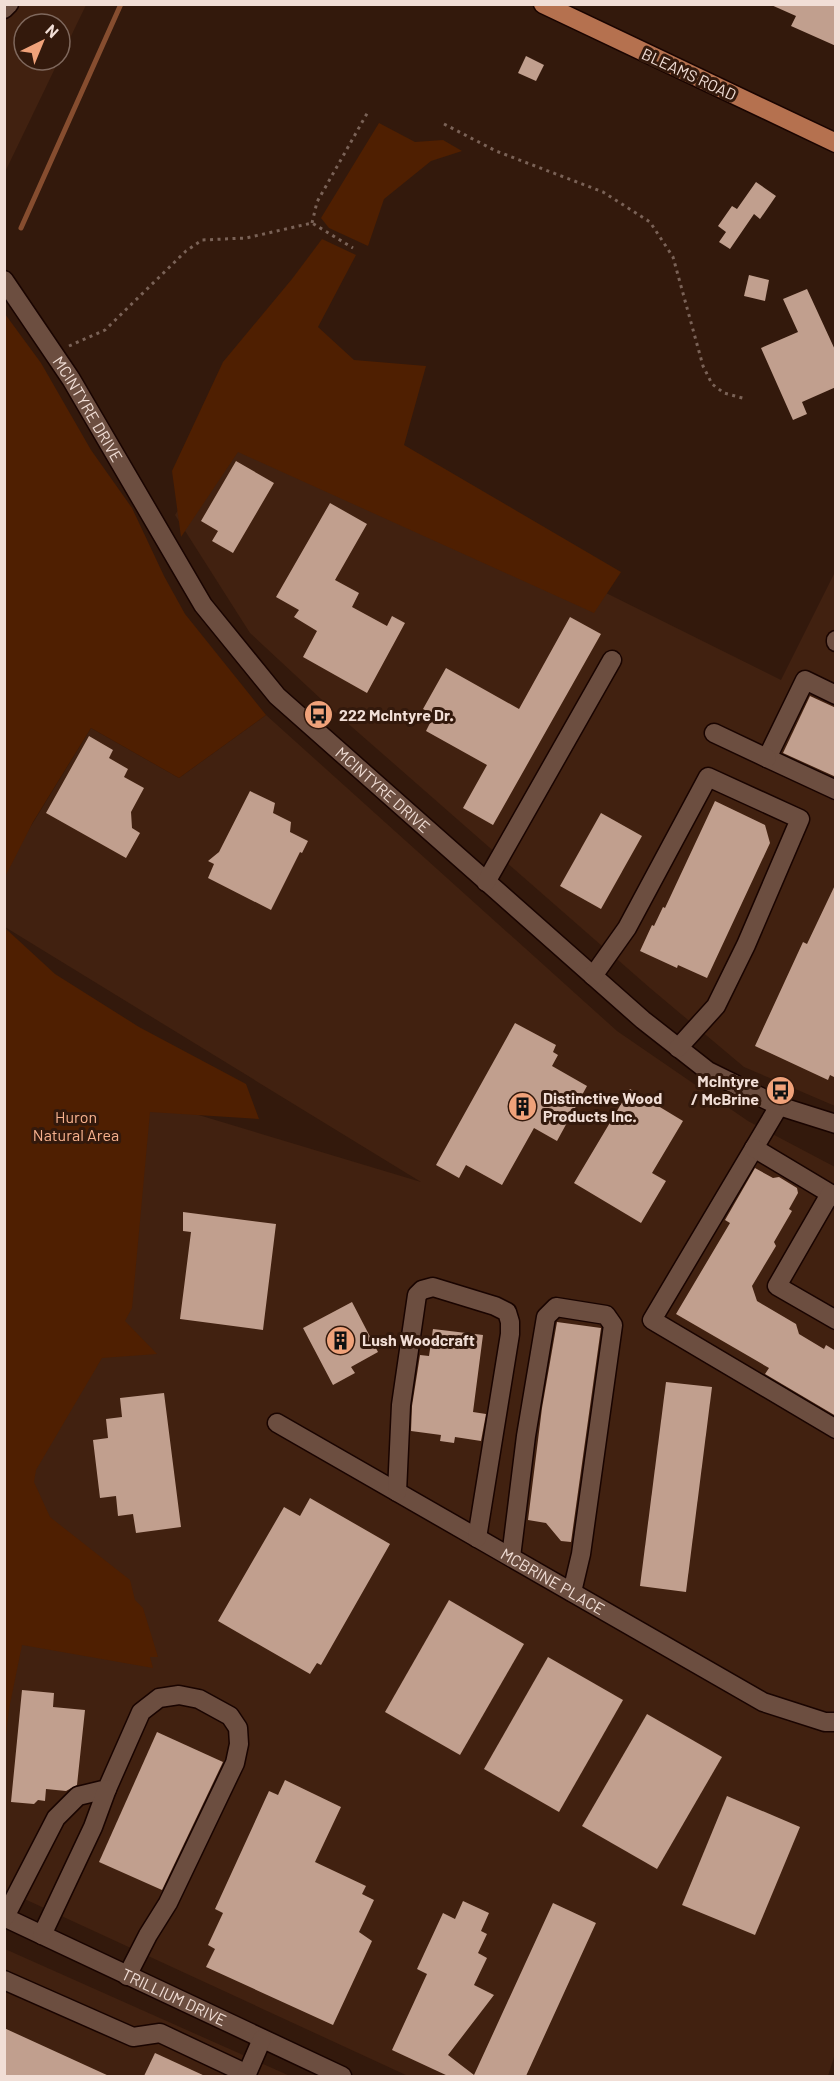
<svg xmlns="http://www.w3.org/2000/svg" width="840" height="2081" viewBox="0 0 840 2081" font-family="Barlow,sans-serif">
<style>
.built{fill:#412110}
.green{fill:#4f1f01}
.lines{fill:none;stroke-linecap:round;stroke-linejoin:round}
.stream{stroke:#864d2f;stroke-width:5}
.building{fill:#c19f8e}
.minor-casing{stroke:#190400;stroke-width:21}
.major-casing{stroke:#190400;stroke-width:21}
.path{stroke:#7a6257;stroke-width:3;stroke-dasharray:3 4.5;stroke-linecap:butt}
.minor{stroke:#6c4e40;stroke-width:18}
.major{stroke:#b5714f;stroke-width:18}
.labels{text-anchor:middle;stroke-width:6;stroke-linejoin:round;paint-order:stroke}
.street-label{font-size:16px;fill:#f1ded6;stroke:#33190c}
.poi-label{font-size:16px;font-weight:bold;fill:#f1ded6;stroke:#33190c;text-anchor:start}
.park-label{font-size:16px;fill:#f7b18e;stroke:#33190c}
</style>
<rect width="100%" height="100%" fill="#33190c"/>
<g class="built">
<path d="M5 5H86L60 59V24H24V60H59L5 172Z"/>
<path d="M240 411 781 680 835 572V1106L744 1067 650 988 336 713 250 633 175 515Z"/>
<path d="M266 715 617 1031 748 1121 835 1167 836 2051 828 2076H408L5 1890 4 1745 18 1638 158 1657 20 1497 152 1101 421 1182 5 927 4 870 91 728 179 778Z"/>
<path d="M5 1949 290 2076H5Z"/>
</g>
<g class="green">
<path d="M379 123 415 142 443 140 462 151 431 161 384 199 368 246 329 228 321 218Z"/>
<path d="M322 239 356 255 318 327 354 360 426 366 404 445 621 572 594 613 238 452 181 537 172 471 223 362 292 279Z"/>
<path d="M5 314 41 363 91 450 132 508 164 576 185 614 266 715 179 778 91 728 33 822 5 877Z"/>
<path d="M5 928 55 974 139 1027 246 1084 259 1119 150 1112 132 1308 125 1321 157 1354 102 1358 36 1470 34 1482 50 1517 130 1580 135 1600 143 1608 158 1657H150L153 1668 22 1645 9 1709 5 1745Z"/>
</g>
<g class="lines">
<path class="stream" d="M21 228 121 4"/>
</g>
<g class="building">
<path d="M769 4H836V46L791 26 796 16Z"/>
<path d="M526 56 544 65 536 81 518 73Z"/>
<path d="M756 182 776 196 760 219 754 214 730 249 719 242 726 232 718 226 732 206 737 209Z"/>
<path d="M749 275 769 280 765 301 744 296Z"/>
<path d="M807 289 836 352V387L802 402 807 414 793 420 761 348 798 332 783 299Z"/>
<path d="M236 461 274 483 233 553 212 541 218 531 201 521Z"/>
<path d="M330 503 367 524 335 580 359 593 352 607 387 626 392 616 405 623 367 693 303 657 317 631 294 617 299 610 276 597Z"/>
<path d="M570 617 601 634 493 825 463 808 487 765 426 731 434 715 423 709 446 668 519 709Z"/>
<path d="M810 696 836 708V777L783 753Z"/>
<path d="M89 736 113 750 109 758 128 769 124 777 144 788 131 812 132 828 140 833 126 858 46 813Z"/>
<path d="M250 791 275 803 273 813 291 822 290 832 308 841 302 853 300 852 271 910 208 878 214 864 208 861 219 852Z"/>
<path d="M715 801 765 825 770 843 707 978 678 965 677 968 640 951 652 925 654 926 663 907 665 908Z"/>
<path d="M601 813 642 836 601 909 560 886Z"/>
<path d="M836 883V1078L830 1075 828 1080 755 1046 803 942 807 944Z"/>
<path d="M515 1023 556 1045 553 1052 558 1055 552 1066 587 1086 557 1141 534 1128 502 1185 466 1165 459 1178 436 1165Z"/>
<path d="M630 1089 683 1121 652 1173 666 1181 641 1223 574 1183Z"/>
<path d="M755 1168 773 1178 779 1177 797 1188 798 1193 789 1209 792 1211 774 1242 776 1246 752 1286 757 1301 796 1324 799 1334 824 1349 826 1345 836 1351V1416L765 1374 769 1368 676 1314 730 1223 725 1220Z"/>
<path d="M183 1212 276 1224 263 1330 180 1319 191 1232 183 1231Z"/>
<path d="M352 1302 378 1352 351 1367 355 1373 333 1385 303 1328Z"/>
<path d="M557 1322 601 1328 571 1542 561 1541 546 1523 528 1520 542 1408Z"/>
<path d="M433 1329 483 1335 473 1412 486 1414 481 1441 455 1437 454 1443 440 1441 441 1435 411 1431 412 1406 420 1355 429 1356Z"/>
<path d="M666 1382 712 1387 686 1592 640 1586Z"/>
<path d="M164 1393 181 1527 136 1533 133 1514 118 1516 116 1496 100 1498 93 1440 108 1438 106 1419 122 1417 120 1398Z"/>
<path d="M310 1498 390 1544 321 1665 317 1663 310 1674 218 1621 284 1507 300 1516Z"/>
<path d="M449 1600 524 1644 460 1755 385 1712Z"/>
<path d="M548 1657 623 1700 559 1812 484 1769Z"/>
<path d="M22 1690 54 1693 53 1707 85 1710 77 1785 66 1791 46 1789 45 1801 38 1800 34 1804 11 1802Z"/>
<path d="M647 1714 722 1757 657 1869 582 1826Z"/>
<path d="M157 1732 223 1762 162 1890 99 1862Z"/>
<path d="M285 1780 341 1807 315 1862 366 1886 362 1894 374 1900 359 1932 372 1941 333 2025 206 1967 215 1949 208 1945 223 1913 215 1909 269 1791 278 1795Z"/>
<path d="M727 1796 800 1827 755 1935 682 1905Z"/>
<path d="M463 1901 489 1913 481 1931 487 1934 478 1953 487 1958 474 1985 494 1995 448 2055 474 2075 553 1903 596 1923 526 2076H448L392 2050 427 1974 417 1969 443 1913 455 1919Z"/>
<path d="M4 2028 109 2076H4Z"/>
<path d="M155 2053 205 2076H144Z"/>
</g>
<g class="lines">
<defs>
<g id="minor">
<path d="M4 9 9 4"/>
<path id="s1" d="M4 280 71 379 203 605 277 696 643 1020 708 1071 779 1106 836 1124"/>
<path d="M836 640V642"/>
<path d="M836 695 805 680 767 758 836 790"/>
<path d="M714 733 767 758"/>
<path d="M486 882 612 660"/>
<path d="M593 976 627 928 708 777 800 819 746 945 716 1006 678 1048"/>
<path d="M779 1106 652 1320 836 1429"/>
<path d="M754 1148 836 1197"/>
<path d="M830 1194 777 1286 836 1320"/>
<path id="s2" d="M277 1423 763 1702 825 1722H836"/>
<path d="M397 1492 401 1405 417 1295 422 1290 433 1287 495 1306 507 1312 510 1322V1334L477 1538"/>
<path d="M511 1557 526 1436 546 1317 556 1307 606 1315 613 1325 581 1554 572 1592"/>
<path id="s3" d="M4 1917 342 2076"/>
<path d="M5 1917 56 1818 78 1796 107 1789 141 1712 159 1698 179 1695 199 1699 230 1716 238 1728 239 1744 235 1763 168 1903 148 1935 127 1976"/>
<path d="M42 1935 93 1827 107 1789"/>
<path d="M4 1980 133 2037 160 2033 247 2074"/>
<path d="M246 2076 262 2039"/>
</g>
<path id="major" d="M543 4 836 143"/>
</defs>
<use href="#minor" class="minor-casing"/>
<use href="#major" class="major-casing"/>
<g class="path">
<path d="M444 124 496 151 603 192 650 222 673 257 703 366 712 384 724 393 746 399"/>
<path d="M312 223 317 202 369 110"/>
<path d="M69 346 105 330 186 251 202 240 246 238 312 223 353 248"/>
</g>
<use href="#minor" class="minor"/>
<use href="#major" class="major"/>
</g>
<defs>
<symbol id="bus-disc" viewBox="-11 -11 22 22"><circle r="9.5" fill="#f0a27a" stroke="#33190c"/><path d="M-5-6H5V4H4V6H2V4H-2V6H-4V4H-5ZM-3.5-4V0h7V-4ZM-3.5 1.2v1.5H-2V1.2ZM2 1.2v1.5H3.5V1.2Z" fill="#111"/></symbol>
<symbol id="building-disc" viewBox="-11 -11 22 22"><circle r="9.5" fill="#f0a27a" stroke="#33190c"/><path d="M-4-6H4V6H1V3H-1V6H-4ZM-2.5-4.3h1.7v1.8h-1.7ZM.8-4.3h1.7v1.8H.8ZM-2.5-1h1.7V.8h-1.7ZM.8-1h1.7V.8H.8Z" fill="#111"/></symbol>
</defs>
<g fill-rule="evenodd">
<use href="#bus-disc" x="302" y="698" width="33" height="33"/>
<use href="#bus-disc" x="764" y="1074" width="33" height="33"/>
<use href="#building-disc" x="506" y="1090" width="33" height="33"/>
<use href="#building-disc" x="324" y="1324" width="33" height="33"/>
</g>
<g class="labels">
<g class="street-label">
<text transform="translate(689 74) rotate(25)" y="6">BLEAMS ROAD</text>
<text dy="6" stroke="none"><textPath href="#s1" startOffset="154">MCINTYRE DRIVE</textPath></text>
<text dy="6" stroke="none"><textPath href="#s1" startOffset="640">MCINTYRE DRIVE</textPath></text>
<text dy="6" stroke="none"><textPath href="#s2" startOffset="318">MCBRINE PLACE</textPath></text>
<text dy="6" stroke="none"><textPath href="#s3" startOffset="188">TRILLIUM DRIVE</textPath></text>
</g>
<g class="poi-label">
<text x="339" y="721">222 McIntyre Dr.</text>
<text x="759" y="1087" text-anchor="end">McIntyre<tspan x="759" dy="18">/ McBrine</tspan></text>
<text x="543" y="1104">Distinctive Wood<tspan x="543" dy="18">Products Inc.</tspan></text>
<text x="362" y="1346">Lush Woodcraft</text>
</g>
<g class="park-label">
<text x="76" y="1123">Huron<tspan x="76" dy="18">Natural Area</tspan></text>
</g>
</g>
<rect width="840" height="2081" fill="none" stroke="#f1ded6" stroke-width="12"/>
<g transform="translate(42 42) rotate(43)"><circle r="28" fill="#33190c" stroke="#7f685d" stroke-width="1.5"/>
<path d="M0-4.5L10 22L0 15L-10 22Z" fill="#f0a27a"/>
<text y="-9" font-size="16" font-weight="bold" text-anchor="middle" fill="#f1ded6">N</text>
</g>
</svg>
